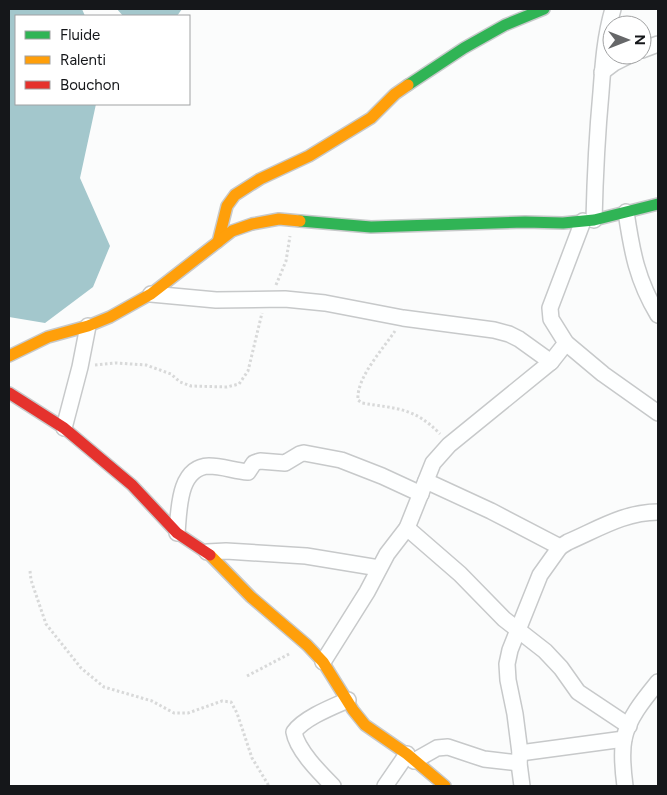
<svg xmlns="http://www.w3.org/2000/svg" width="667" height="795" viewBox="0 0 667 795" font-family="Figtree,sans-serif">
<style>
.water{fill:#a3c7cc}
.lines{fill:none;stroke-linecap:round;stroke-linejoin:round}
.street-casing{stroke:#c7c9ca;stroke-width:18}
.fast-casing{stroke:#c7c9ca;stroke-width:14}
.slow-casing{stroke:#c7c9ca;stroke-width:14}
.jam-casing{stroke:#c7c9ca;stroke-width:14}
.path{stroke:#d8d9d9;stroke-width:3;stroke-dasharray:2.5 2.5;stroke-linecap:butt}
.street{stroke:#feffff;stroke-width:15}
.fast{stroke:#30b455;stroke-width:11}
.slow{stroke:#ff9f0a;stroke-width:11}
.jam{stroke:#e5322d;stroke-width:11}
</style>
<rect width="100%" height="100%" fill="#fbfcfc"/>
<g class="water">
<path d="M9 9H82L85 16H16V104H96L80 178 110 246 93 287 45 323 9 317Z"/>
<path d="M117 9H182L177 16H123Z"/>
</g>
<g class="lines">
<defs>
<g id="street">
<path d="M642 50 658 44"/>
<path d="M602 72 614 63 630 55"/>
<path d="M626 212C632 252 637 280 658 315"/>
<path d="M594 220C595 177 597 135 601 92 603 64 605 36 613 9"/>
<path d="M583 221 550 308 551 319 566 343 603 374 658 413"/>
<path d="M151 294 216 300 285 299 325 303 403 318 494 330 509 334 519 339 551 362"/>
<path d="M64 428 80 367 88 326"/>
<path d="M426 481 491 511 560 547 568 542C598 529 625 512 658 512"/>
<path d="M407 528 460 574 504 619 545 651 561 668 578 692 629 726"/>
<path d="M177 533C179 511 178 467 209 466 222 466 235 471 248 472L254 463 260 461 285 463 300 454 304 453 341 460 382 476 421 494"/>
<path d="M207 552 226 551 306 556 379 568"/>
<path d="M323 662 367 592 387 554 407 528 433 463 449 445 551 362 566 343"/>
<path d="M520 753 624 739"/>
<path d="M414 761 437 748 448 747 484 759 519 763"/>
<path d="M333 786C320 773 297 750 294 732 304 718 332 707 348 700"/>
<path d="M385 786 407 754"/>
<path d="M522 786 519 763 520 753 515 714 508 680 507 664 510 650 540 575 560 547"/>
<path d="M625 786C623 771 621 754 624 739 628 718 645 698 658 682"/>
</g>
<g id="fast">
<path d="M408 85 464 48 505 25 544 9"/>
<path d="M300 221 371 227 525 222 563 223 594 220 658 204"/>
</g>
<g id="slow">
<path d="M218 242 227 206 235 195 260 179 309 156 371 118 395 94 408 85"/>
<path d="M9 356 48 337 88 326 110 317 151 294 232 231 252 224 279 219 300 221"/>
<path d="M210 555 251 597 307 645 323 662 353 710 365 725 407 754 445 786"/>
</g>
<path id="jam" d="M9 393 64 428 132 485 177 533 210 555"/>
</defs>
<use href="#street" class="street-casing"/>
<use href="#fast" class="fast-casing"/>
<use href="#slow" class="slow-casing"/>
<use href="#jam" class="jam-casing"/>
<g class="path">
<path d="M276 285 286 261 290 236"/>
<path d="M395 331C383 349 356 378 358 400L362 403C397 409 414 407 440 434"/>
<path d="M95 365 116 363 146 365 171 374 180 382 191 386 227 387 239 384 248 371 262 313"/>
<path d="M30 571 31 580 46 624 81 668 104 687 152 701 174 713H188L222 701 231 702 237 713 252 758 269 786"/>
<path d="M247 676 291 653"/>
</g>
<use href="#street" class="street"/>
<use href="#fast" class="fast"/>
<use href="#slow" class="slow"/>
<use href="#jam" class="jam"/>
</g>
<rect width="667" height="795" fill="none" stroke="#15171a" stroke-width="20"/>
<rect x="15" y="15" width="175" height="90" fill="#ffffff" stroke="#a1a2a3"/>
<rect x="25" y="31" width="25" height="8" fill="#30b455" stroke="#a1a2a3"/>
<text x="60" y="40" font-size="15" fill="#15171a">Fluide</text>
<rect x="25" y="56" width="25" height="8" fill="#ff9f0a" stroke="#a1a2a3"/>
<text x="60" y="65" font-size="15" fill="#15171a">Ralenti</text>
<rect x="25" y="81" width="25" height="8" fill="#e5322d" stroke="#a1a2a3"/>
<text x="60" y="90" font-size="15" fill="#15171a">Bouchon</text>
<g transform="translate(627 40) rotate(90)"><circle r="24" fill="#ffffff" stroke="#a1a2a3"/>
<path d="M0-4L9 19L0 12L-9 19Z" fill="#666769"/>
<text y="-8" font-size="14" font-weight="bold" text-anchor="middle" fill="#15171a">N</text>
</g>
</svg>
